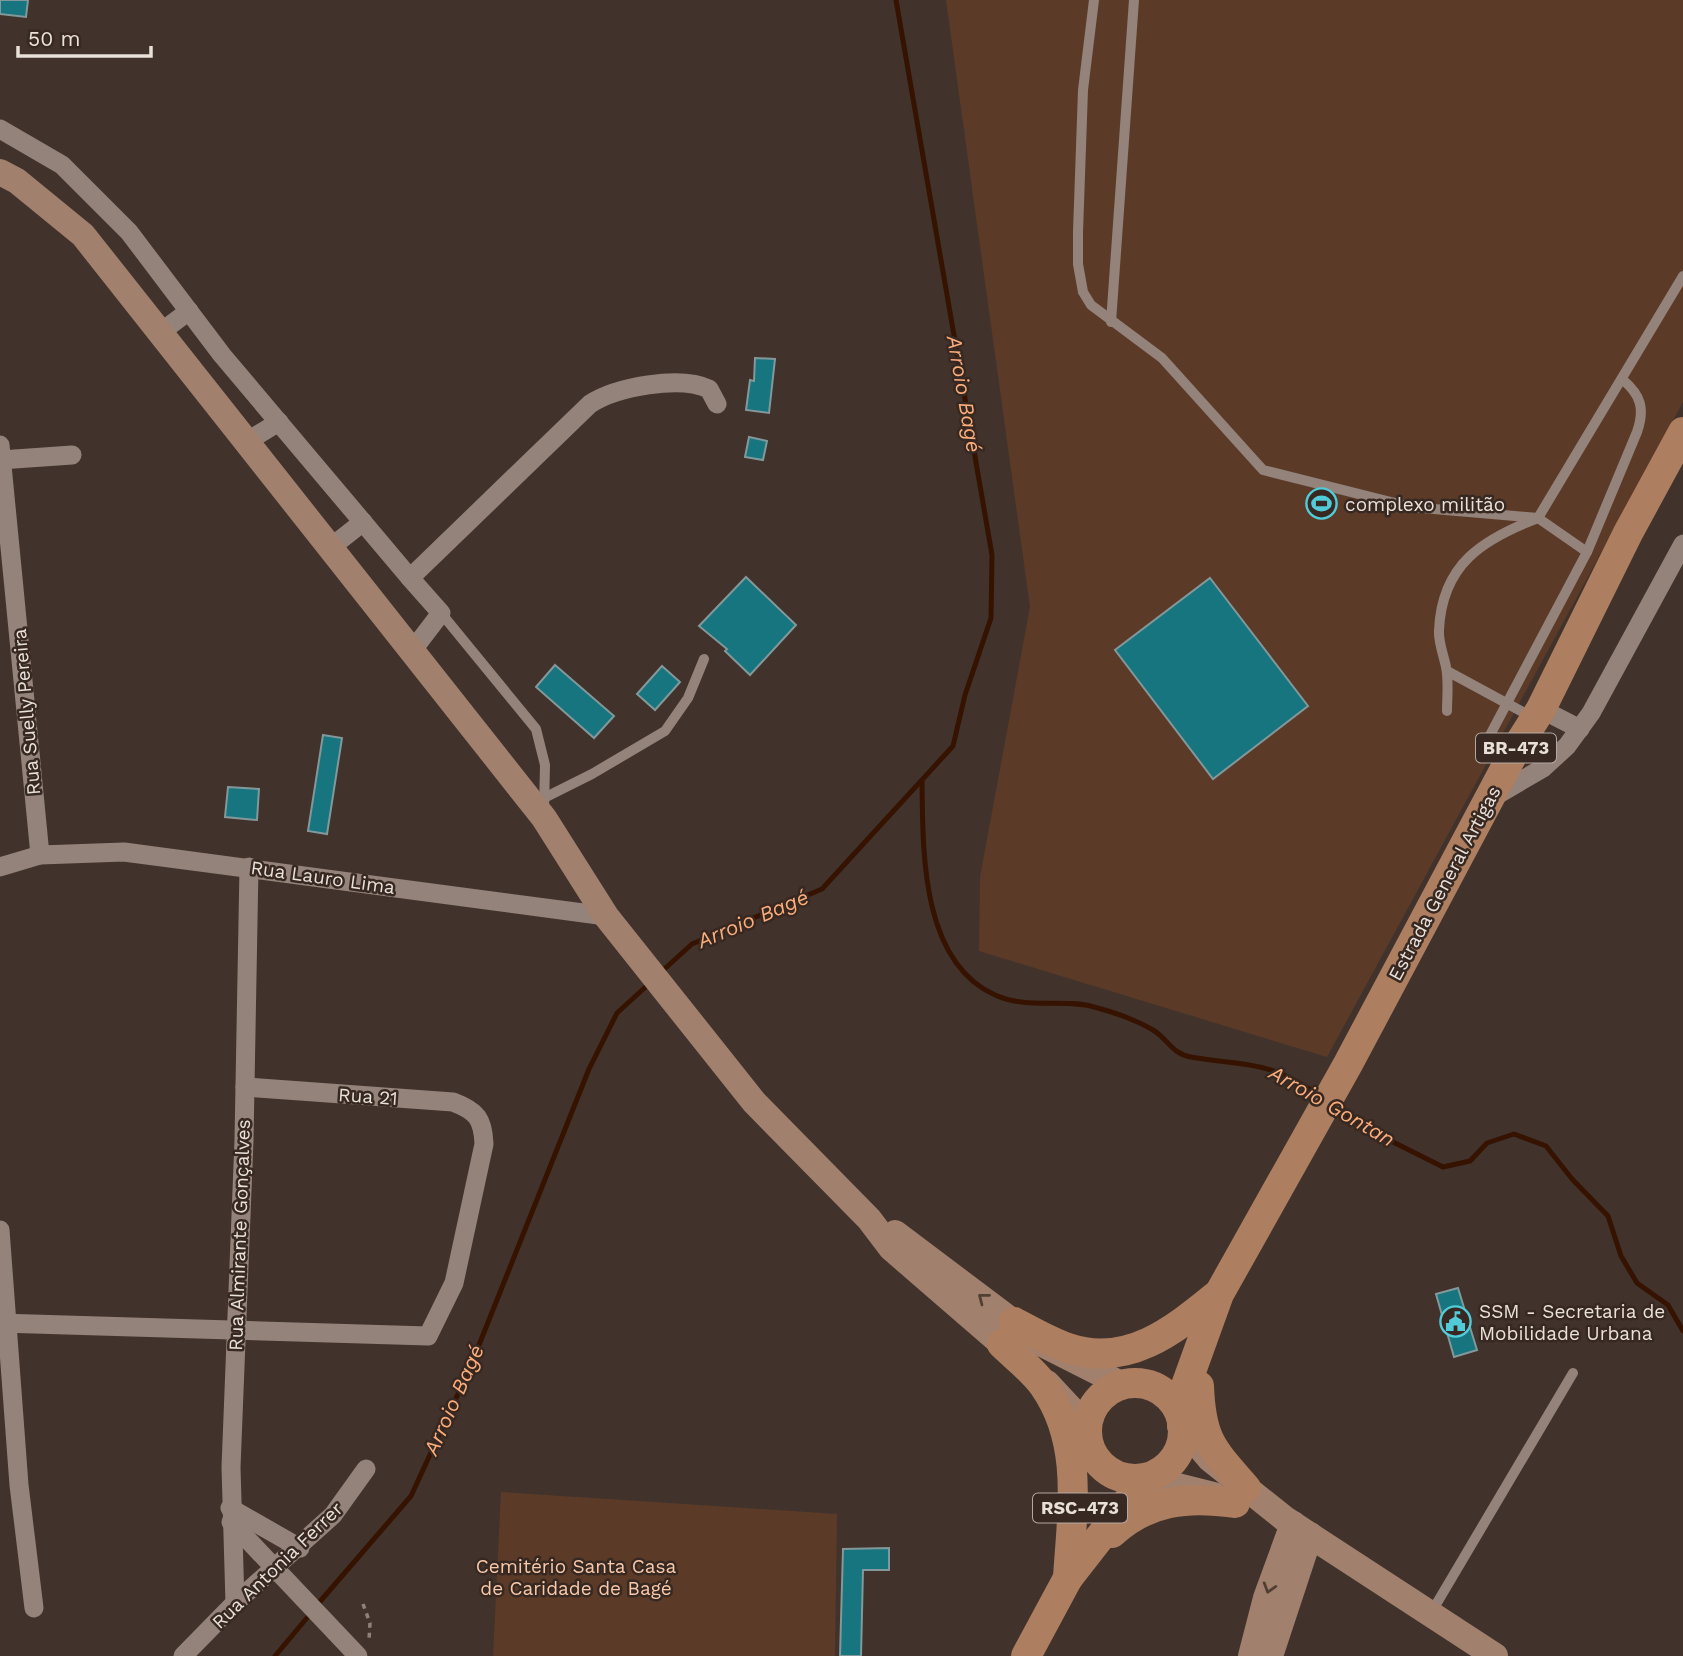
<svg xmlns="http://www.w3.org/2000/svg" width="1683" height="1656" viewBox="0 0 1683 1656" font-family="'Work Sans',sans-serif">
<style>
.green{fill:#5b3b28}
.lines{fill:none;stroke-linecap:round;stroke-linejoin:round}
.stream{stroke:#361300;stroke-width:5}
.building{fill:#17757f;stroke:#82989a;stroke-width:2}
.path{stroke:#8e827b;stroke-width:3.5;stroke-dasharray:5 5;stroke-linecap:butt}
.lane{stroke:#94837a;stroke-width:10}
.street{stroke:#94837a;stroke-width:19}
.secondary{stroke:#a1806d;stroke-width:26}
.primary{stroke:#ae7e60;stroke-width:30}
.oneway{stroke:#523f34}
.labels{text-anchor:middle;stroke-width:5;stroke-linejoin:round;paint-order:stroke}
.shield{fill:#372921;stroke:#b4a9a2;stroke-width:2}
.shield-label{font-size:18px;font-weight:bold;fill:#e9e0da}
.poi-label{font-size:19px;fill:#e9e0da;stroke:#372921;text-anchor:start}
.street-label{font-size:19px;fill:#e9e0da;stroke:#372921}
.park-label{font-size:19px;fill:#f8c8ab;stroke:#372921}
.water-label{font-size:21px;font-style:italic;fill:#fcad7c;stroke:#372921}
</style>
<rect width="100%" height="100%" fill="#41332b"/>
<g class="green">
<path d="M946 0H1683V402L1327 1057 979 951 980 877 1030 607Z"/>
<path d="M501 1492 837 1514 835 1656H493Z"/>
</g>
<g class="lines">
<g class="stream">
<path d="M922 781C923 849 920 961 995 995 1028 1010 1064 998 1094 1007 1113 1012 1136 1020 1153 1030 1168 1039 1172 1054 1191 1057 1250 1067 1266 1059 1320 1096"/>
<path d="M660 973 692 944 822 889 953 746 965 695 991 618 992 555 896 0"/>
<path d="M1333 1106 1365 1128 1443 1167 1470 1161 1487 1143 1514 1134 1546 1146 1572 1179 1608 1216 1621 1256 1637 1283 1668 1305 1683 1331"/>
<path d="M317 1605 411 1496 469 1370 589 1069 617 1013 651 982"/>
<path d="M275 1656 311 1613"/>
</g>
</g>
<g class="building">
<path d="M0 0H28L26 17 0 14Z"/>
<path d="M755 358 775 359 769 413 746 410 750 380 754 381Z"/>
<path d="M749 437 767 441 763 460 745 457Z"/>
<path d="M746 577 796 625 750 675 725 651 727 649 699 626Z"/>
<path d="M1210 578 1308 706 1213 779 1115 650Z"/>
<path d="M555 665 614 716 594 738 536 687Z"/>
<path d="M662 666 680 682 655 710 637 694Z"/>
<path d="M323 735 342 738 327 834 308 831Z"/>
<path d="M228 787 259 789 257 820 225 817Z"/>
<path d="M1458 1288 1477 1350 1454 1357 1436 1294Z"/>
<path d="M889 1548V1570H863L861 1656H840L843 1549Z"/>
</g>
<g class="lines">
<path class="path" d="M363 1604 370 1623 369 1640"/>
<g class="lane">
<path d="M1094 0 1083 90 1078 232V264L1083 292 1091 305 1162 358 1263 470 1411 507 1538 518 1587 552"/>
<path d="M1111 322 1134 0"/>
<path d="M441 613 536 729 545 765 544 809"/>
<path d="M1447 671 1532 717"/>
<path d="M1447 711C1447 697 1449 681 1446 667 1444 656 1438 642 1439 630 1442 564 1483 539 1538 518L1683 276"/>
<path d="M1489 737 1587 552 1637 432C1645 409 1641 395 1623 380"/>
<path d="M544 798 592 774 665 731 688 698 704 659"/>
<path d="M1431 1613 1573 1373"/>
</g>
<g class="street">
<path d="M0 129 62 165 129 232 222 355 410 578"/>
<path d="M161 332 189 311"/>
<path d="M246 442 279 422"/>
<path d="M0 445 40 855"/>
<path d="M0 460 72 455"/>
<path d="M330 548 363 522"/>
<path d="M412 651 441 613 410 578 590 404C616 387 680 375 709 389L717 404"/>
<path d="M1541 709 1580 729"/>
<path d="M1490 799 1543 768 1567 746 1591 713 1683 544"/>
<path d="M0 867 40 855 124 852 606 916"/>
<path d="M0 1230 19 1485 34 1608"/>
<path d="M0 1323 428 1336 454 1283 484 1144C483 1119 477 1111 453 1102L245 1087"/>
<path d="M230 1508 300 1548"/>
<path d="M231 1522 358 1656"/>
<path d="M235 1603 231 1467 244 1140 249 867"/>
<path d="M183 1656 235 1603 333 1515 366 1469"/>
</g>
<g class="secondary">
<path d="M0 172 17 181 83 235 544 818 606 916 754 1102 869 1219 891 1248 1018 1358"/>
<path d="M895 1233 1044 1345 1123 1385"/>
<path d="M1047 1383 1087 1426"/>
<path d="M1182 1426 1210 1459 1285 1519 1495 1656"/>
<path d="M1146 1478 1214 1495"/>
<path d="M1251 1656 1266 1598 1293 1524"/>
<path d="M1270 1656 1310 1535"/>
</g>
<g class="primary">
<path d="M1014 1322C1031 1331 1050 1342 1068 1348 1127 1368 1173 1331 1216 1296"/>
<path d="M1002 1344C1015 1357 1033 1370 1044 1386 1084 1443 1072 1512 1068 1578"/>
<circle cx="1135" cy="1431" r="48"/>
<path d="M1199 1386C1201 1440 1212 1449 1246 1488"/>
<path d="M1182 1426 1184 1391 1219 1294 1348 1064 1514 752 1541 709 1628 533 1683 432"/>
<path d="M1112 1533C1148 1500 1188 1496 1235 1503"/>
<path d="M1026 1656 1068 1578 1146 1478"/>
</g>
</g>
<defs><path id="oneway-chevron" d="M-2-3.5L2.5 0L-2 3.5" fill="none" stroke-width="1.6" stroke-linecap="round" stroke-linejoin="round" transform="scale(1.75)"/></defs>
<g class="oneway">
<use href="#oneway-chevron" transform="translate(983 1298) rotate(-142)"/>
<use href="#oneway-chevron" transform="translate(1269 1588) rotate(107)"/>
</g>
<defs>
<symbol id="stadium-ring" viewBox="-11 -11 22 22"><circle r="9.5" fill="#372921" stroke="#52cbd9" stroke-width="1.5"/><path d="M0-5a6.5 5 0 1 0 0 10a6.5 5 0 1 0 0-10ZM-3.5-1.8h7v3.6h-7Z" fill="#52cbd9"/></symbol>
<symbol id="civic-ring" viewBox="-11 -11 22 22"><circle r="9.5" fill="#372921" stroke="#52cbd9" stroke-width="1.5"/><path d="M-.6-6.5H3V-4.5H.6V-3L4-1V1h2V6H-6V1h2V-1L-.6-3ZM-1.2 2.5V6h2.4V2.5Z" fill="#52cbd9"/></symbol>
</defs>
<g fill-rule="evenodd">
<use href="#stadium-ring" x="1304" y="486" width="35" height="35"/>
<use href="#civic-ring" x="1438" y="1304" width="35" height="35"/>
</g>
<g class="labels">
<g class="shield">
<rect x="1476" y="733.5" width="80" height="29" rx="5"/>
<rect x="1033" y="1493.5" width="94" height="29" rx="5"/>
</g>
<g class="shield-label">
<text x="1516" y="754">BR-473</text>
<text x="1080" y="1514">RSC-473</text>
</g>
<g class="poi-label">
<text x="1345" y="511">complexo militão</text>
<text x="1479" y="1318">SSM - Secretaria de<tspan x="1479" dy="22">Mobilidade Urbana</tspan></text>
</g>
<g class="street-label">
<text transform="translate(26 712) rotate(-95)" y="7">Rua Suelly Pereira</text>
<text transform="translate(323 877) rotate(8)" y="7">Rua Lauro Lima</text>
<text transform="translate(1444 883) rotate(-62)" y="7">Estrada General Artigas</text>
<text transform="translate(368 1096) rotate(4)" y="7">Rua 21</text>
<text transform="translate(239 1235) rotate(-88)" y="7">Rua Almirante Gonçalves</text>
<text transform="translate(277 1565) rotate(-44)" y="7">Rua Antonia Ferrer</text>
</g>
<g class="park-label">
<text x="576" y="1573">Cemitério Santa Casa<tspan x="576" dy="22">de Caridade de Bagé</tspan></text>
</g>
<g class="water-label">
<text transform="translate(964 394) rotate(80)" y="7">Arroio Bagé</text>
<text transform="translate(753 919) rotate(-23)" y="7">Arroio Bagé</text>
<text transform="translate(1332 1106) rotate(30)" y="7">Arroio Gontan</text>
<text transform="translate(454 1400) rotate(-66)" y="7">Arroio Bagé</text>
</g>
</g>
<path d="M18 46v10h133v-10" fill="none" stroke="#e9e0da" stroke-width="3.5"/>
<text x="28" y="46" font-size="21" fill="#e9e0da" stroke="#372921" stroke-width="5" paint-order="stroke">50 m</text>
</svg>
